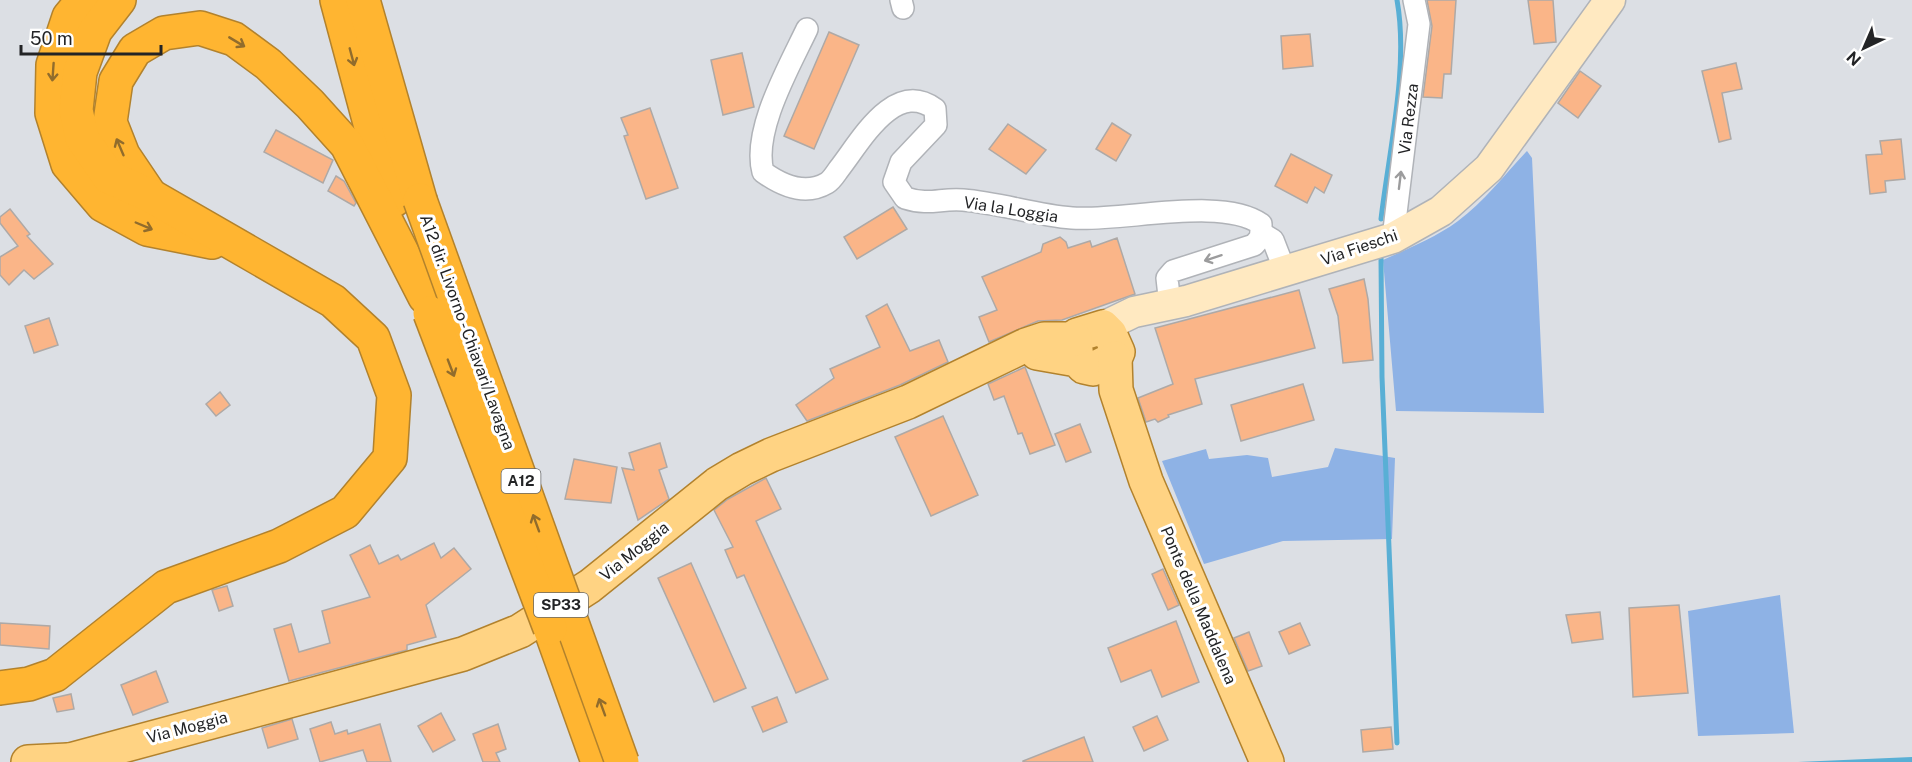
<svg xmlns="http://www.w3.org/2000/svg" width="1912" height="762" viewBox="0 0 1912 762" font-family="'Public Sans',sans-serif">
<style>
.green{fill:#8eb2e5}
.water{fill:#59afd5}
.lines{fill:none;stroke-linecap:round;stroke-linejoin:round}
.stream{stroke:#59afd5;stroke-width:5}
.building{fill:#fab588;stroke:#aea9a6;stroke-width:1.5}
.street-casing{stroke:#b0b3b8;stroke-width:24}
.secondary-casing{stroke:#b0b3b8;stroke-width:33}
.primary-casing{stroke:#b2822d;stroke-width:36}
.highway-casing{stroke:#b2822d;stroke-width:36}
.street{stroke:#fff;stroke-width:21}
.secondary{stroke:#ffe9c1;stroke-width:30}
.primary{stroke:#ffd383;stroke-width:33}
.highway{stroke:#ffb531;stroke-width:33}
.highway-bridge-casing{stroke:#b2822d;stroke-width:36;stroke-linecap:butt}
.highway-bridge{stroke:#ffb531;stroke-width:33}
.oneway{stroke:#916c2c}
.oneway2{stroke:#9c9c9d}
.labels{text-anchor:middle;stroke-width:6;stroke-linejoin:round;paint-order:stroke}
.shield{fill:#fff;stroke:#656667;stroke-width:1.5}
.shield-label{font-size:15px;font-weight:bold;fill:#232426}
.street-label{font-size:16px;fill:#232426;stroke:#fff}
</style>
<rect width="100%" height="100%" fill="#dcdfe4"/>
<g class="green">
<path d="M1527 151 1532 158 1544 413 1396 411 1383 260C1409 248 1435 238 1458 221 1484 202 1505 174 1527 151Z"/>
<path d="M1335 448 1395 458 1392 539 1283 541 1204 564 1162 461 1206 449 1209 459 1247 455 1268 458 1272 477 1328 467Z"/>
<path d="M1780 595 1794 733 1698 736 1688 611Z"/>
</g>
<path class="water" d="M1912 757V762H1798Z"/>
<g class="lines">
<g class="stream">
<path d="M1381 219C1389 150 1409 67 1397 0"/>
<path d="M1381 258 1382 377 1397 743"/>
</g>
</g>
<g class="building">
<path d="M1427 0H1456L1451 74H1444L1442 98 1423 97 1432 26Z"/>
<path d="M1528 0H1553L1556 42 1534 44Z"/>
<path d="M829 32 859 45 814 149 784 136Z"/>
<path d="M1310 34 1313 66 1283 69 1281 36Z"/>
<path d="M742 53 754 107 723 115 711 60Z"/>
<path d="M1736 63 1742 89 1722 93 1731 139 1719 142 1702 71Z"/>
<path d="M1580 71 1601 86 1578 118 1558 103Z"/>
<path d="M650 108 678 188 646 199 624 136 628 135 621 118Z"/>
<path d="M1112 123 1131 135 1116 161 1096 149Z"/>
<path d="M1008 124 1046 150 1026 174 989 149Z"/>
<path d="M276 130 333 160 323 183 264 152Z"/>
<path d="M1901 139 1905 179 1885 181 1886 192 1870 194 1866 155 1882 154 1880 141Z"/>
<path d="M1291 154 1332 175 1324 193 1315 187 1307 203 1275 186Z"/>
<path d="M336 176 344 181 356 203 354 206 328 191Z"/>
<path d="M893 207 907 229 857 259 844 237Z"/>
<path d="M10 209 30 234 27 236 53 264 34 279 24 270 9 285 0 275V257L18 246 0 223V217Z"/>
<path d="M1060 237 1066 242 1068 248 1090 241 1092 247 1117 238 1135 294 1062 320 1038 321 989 342 979 317 997 310 982 277 1041 252 1043 244Z"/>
<path d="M1364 279 1368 299 1373 360 1343 363 1338 316 1329 289Z"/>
<path d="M1299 290 1315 348 1195 379 1202 404 1168 415 1169 417 1158 422 1155 419 1146 422 1138 398 1173 384 1155 328Z"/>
<path d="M887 304 910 351 939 340 948 362 900 385 807 421 796 405 834 378 830 369 880 347 866 316Z"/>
<path d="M49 318 58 345 34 353 25 326Z"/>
<path d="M1025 367 1055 445 1030 454 1022 433 1018 434 1004 396 994 400 988 384Z"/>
<path d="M1303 384 1314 420 1241 441 1231 405Z"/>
<path d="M220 392 230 405 216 416 206 404Z"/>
<path d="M943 416 978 495 931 516 895 437Z"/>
<path d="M1080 424 1091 452 1066 462 1055 434Z"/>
<path d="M660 443 667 467 659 470 669 499 638 520 622 468 634 470 629 453Z"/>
<path d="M574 459 617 467 611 503 565 499Z"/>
<path d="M766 478 781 509 756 521 828 679 796 693 744 575 737 578 725 550 733 547 714 510 728 499Z"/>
<path d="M434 543 441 558 454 548 471 569 426 605 436 637 407 645V650L289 681 274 629 291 624 299 652 330 643 322 611 370 597 350 555 370 545 379 564 398 555 401 560Z"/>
<path d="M691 563 746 688 714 702 658 578Z"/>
<path d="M1163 569 1179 605 1168 610 1152 574Z"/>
<path d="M227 586 233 606 219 611 212 590Z"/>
<path d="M1679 605 1688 693 1633 697 1629 608Z"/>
<path d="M1600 612 1603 639 1572 643 1566 615Z"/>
<path d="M1176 621 1199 682 1162 697 1151 670 1121 682 1108 648Z"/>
<path d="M0 623 50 626 49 649 0 645Z"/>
<path d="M1300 623 1310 645 1289 654 1279 632Z"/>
<path d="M1249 632 1262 666 1248 671 1234 638Z"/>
<path d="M156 671 168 702 133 715 121 685Z"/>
<path d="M71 694 74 709 57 712 53 698Z"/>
<path d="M777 697 787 722 763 732 752 707Z"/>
<path d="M441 713 455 740 433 752 418 726Z"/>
<path d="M1157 716 1168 740 1144 751 1133 727Z"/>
<path d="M292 719 298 739 268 748 262 728Z"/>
<path d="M331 722 335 734 347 730 348 734 380 724 391 762H367L363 750 320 762 310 729Z"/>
<path d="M498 724 506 749 496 753 500 762H483L473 734Z"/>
<path d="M1391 727 1393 749 1363 752 1361 730Z"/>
<path d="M1084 737 1093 762H1023V761Z"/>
</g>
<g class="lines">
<defs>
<g id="street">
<path d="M901 0 903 8"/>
<path d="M807 29C789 67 752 131 763 172 781 185 805 196 827 183 832 180 836 173 839 169 861 141 894 79 935 109L936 125 901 162 894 182 905 198C930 206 940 198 963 200 1000 203 1035 215 1072 218 1121 222 1222 196 1261 224V237L1254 245 1173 271 1167 278 1170 305"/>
<path d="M1261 233 1273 240 1285 271"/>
<path d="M1393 238 1419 24 1414 0"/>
</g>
<path id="secondary" d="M1103 327 1134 312 1186 301 1393 238 1441 211 1489 168 1610 0"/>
<g id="primary">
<path d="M1037 353 1077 360 1084 367 1093 369 1115 358 1118 352 1110 334 1103 327 1077 335 1075 339 1077 360"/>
<path d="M1115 358 1116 390 1146 481 1267 762"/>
<path d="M28 762 68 760"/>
<path d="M63 762 463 654 520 631 590 586 717 484 742 469 771 455 908 402 1026 345 1044 339H1075"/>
</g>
<g id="highway">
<path d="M83 0 69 17 53 65 52 113 68 164 103 205 147 229 212 242"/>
<path d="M337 0 375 142 394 200"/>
<path d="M363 0 420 200"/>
<path d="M150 195 123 155 110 122 116 81 135 50 164 33 200 28 234 39 268 64 310 104 347 145 425 297"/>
<path d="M550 628 598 762"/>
<path d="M0 688 29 684 55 675 166 587 279 546 345 512 390 458 394 395 373 338 333 301 151 196 109 177 82 138 76 110 80 72 95 31 119 0"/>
</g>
</defs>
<use href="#street" class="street-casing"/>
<use href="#secondary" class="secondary-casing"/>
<use href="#primary" class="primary-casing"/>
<use href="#highway" class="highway-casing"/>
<use href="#street" class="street"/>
<use href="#secondary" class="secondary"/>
<use href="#primary" class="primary"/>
<use href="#highway" class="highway"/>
<defs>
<g id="highway-bridge">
<path d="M420 200 622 762"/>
<path d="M430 313 550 628"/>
</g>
</defs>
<use href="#highway-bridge" class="highway-bridge-casing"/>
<use href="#highway-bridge" class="highway-bridge"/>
</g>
<defs><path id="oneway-shaft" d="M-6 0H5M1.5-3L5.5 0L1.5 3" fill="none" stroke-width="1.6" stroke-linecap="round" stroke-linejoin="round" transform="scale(1.5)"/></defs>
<g class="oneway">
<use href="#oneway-shaft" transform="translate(237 42) rotate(31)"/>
<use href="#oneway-shaft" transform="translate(352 57) rotate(75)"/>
<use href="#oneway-shaft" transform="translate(53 72) rotate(94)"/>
<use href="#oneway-shaft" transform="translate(120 147) rotate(-113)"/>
<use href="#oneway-shaft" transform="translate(144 226) rotate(23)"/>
<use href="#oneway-shaft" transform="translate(451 368) rotate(69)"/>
<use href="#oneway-shaft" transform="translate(536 523) rotate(-110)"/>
<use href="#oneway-shaft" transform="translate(602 707) rotate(-110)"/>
</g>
<g class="oneway2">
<use href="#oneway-shaft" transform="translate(1400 180) rotate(-83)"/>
<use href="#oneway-shaft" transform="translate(1213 258) rotate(162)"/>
</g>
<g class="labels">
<g class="shield">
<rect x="501.5" y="469" width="39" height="24" rx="4.5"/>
<rect x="534" y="593" width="54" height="24" rx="4.5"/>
</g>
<g class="shield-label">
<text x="521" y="486">A12</text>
<text x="561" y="610">SP33</text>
</g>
<g class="street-label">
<text transform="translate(1408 119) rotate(-83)" y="6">Via Rezza</text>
<text transform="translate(1011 209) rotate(9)" y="6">Via la Loggia</text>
<text transform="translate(1359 247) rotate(-19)" y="6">Via Fieschi</text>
<text transform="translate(468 332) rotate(70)" y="6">A12 dir. Livorno - Chiavari/Lavagna</text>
<text transform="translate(634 551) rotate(-39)" y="6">Via Moggia</text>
<text transform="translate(1199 605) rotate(67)" y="6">Ponte della Maddalena</text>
<text transform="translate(187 727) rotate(-15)" y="6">Via Moggia</text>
</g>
</g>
<g transform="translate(1864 48) rotate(224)" stroke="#ffffff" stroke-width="4.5" paint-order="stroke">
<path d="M0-4.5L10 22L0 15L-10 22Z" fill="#232426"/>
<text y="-9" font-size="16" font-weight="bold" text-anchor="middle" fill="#232426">N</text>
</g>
<path d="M21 45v9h140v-9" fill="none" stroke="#232426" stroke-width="3"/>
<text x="30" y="45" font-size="18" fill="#232426" stroke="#ffffff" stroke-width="4.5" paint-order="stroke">50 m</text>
</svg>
